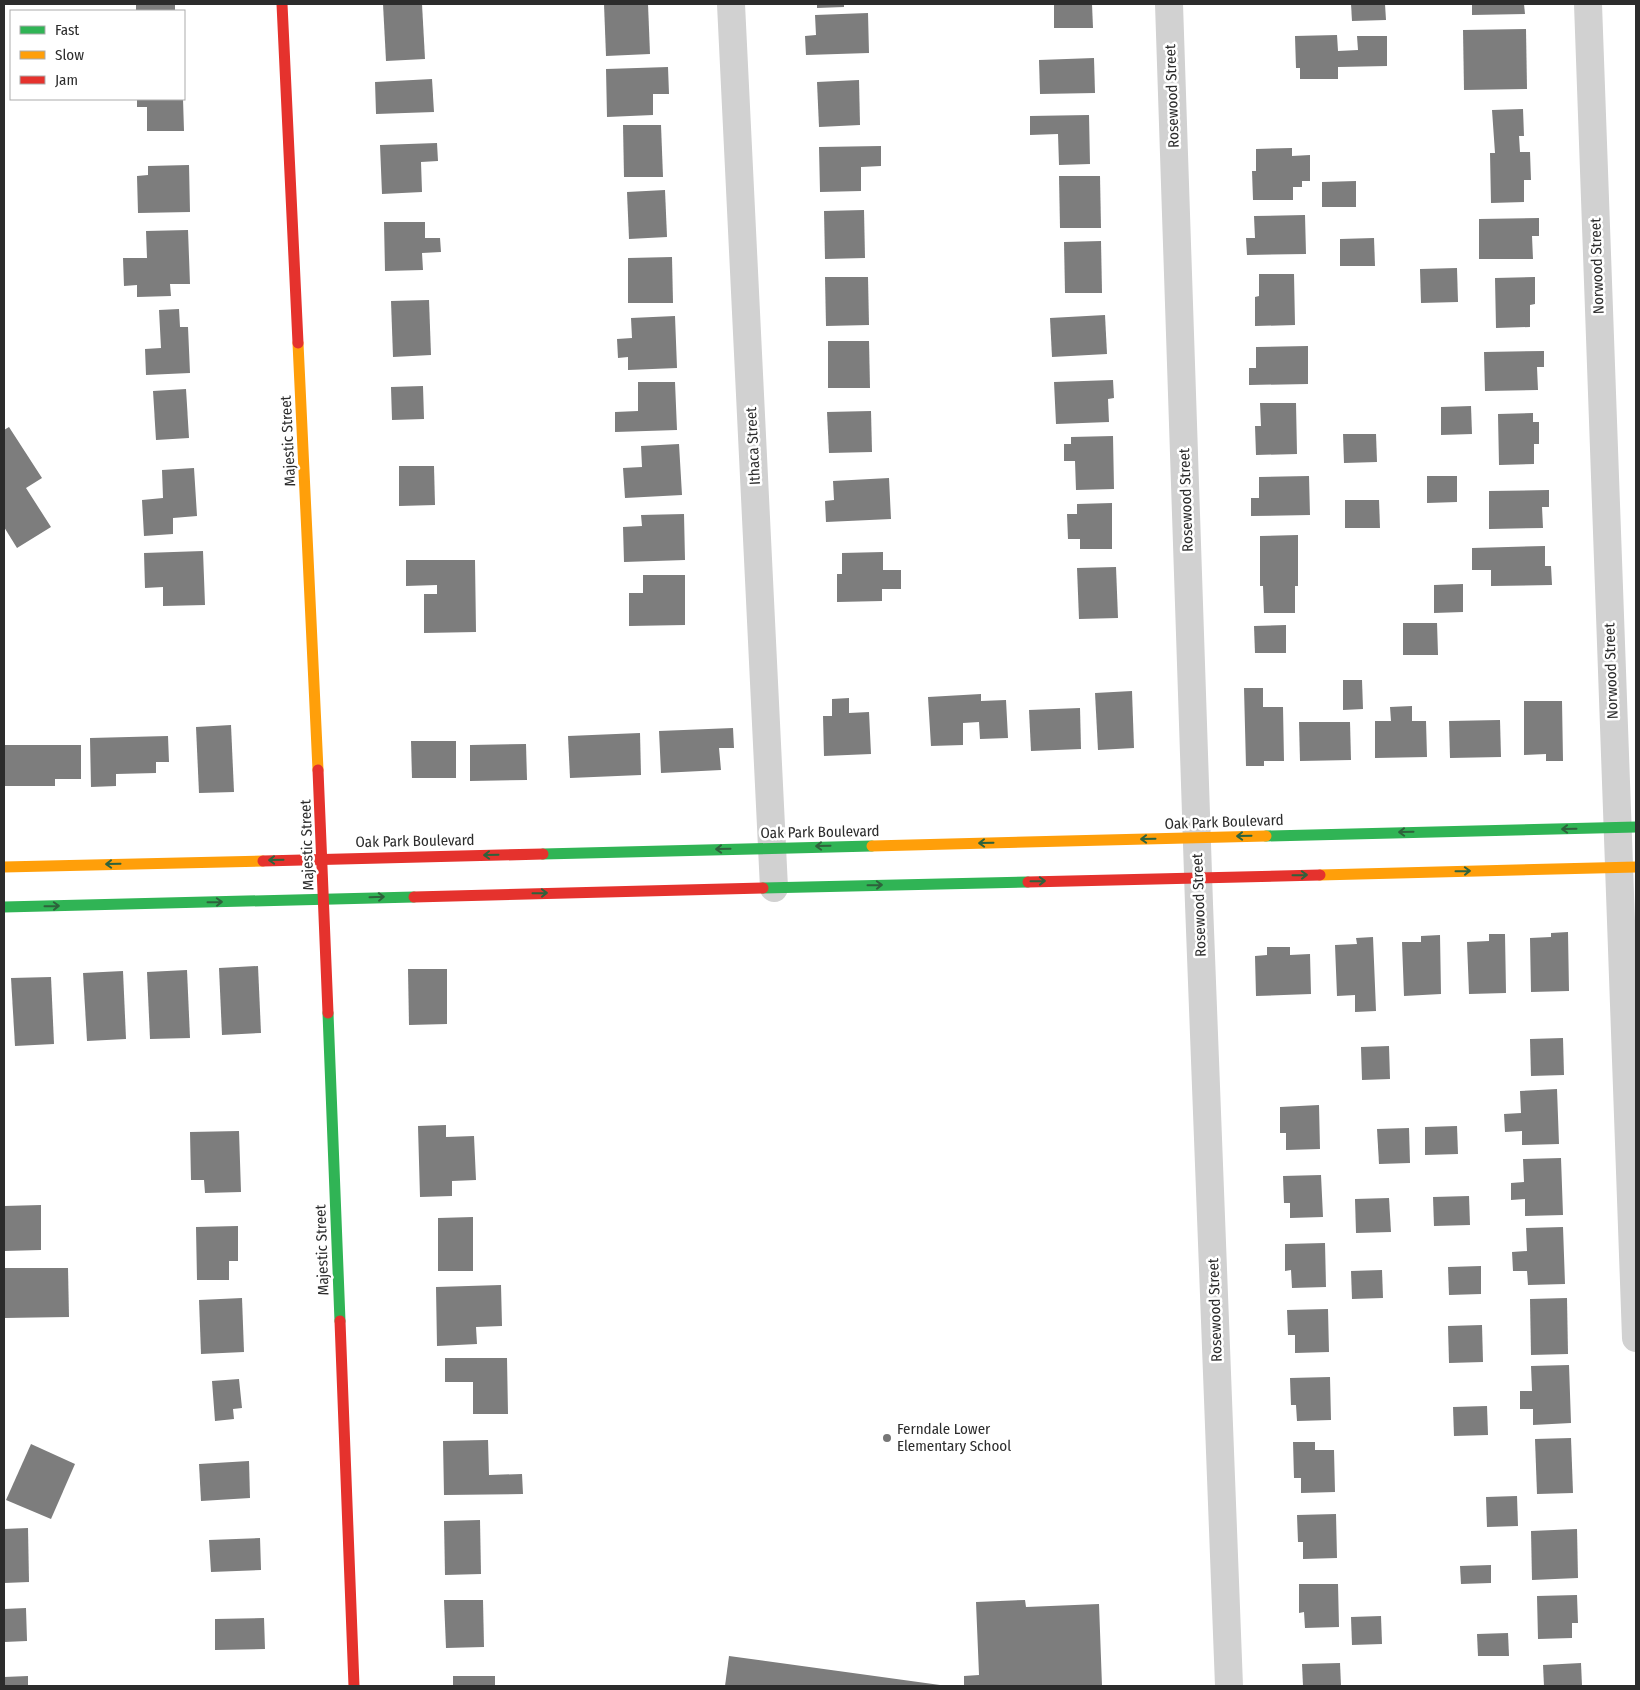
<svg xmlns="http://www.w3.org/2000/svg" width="1640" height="1690" viewBox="0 0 1640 1690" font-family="'Fira Sans Condensed',sans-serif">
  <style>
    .building { fill: #7d7d7d }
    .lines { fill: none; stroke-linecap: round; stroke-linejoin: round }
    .street { stroke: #d1d1d1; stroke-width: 28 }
    .fast { stroke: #30b455; stroke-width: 11 }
    .slow { stroke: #ff9f0a; stroke-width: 11 }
    .jam { stroke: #e5322d; stroke-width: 11 }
    .oneway { stroke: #2e623c }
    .poi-dot { fill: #767676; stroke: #fff; stroke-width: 2 }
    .labels { text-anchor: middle; stroke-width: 5; stroke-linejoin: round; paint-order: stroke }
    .street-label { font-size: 15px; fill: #2c2c2c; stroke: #fff }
    .poi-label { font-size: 15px; fill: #2c2c2c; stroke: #fff; text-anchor: start }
  </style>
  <rect width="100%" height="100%" fill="#fff"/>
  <g class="building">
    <rect x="136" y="4" width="39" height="7"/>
    <path d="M383,4h39l3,55 -39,2z"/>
    <path d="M604,4h44l2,50 -44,2z"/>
    <path d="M817,4h27v3l-27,1z"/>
    <path d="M1054,4h38l1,24h-39z"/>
    <path d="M1351,4h34l1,16 -34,1z"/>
    <path d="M1472,4h52l1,10 -53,1z"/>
    <path d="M868,13l1,40 -63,2 -1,-19 11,-1 -1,-20z"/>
    <path d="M1526,29l1,60 -63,1 -1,-60z"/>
    <path d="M1337,35l1,16 20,-1 -1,-14h30v30l-49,1v12h-38v-11h-4l-1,-32z"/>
    <path d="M1094,58l1,35 -55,1 -1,-34z"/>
    <path d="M668,67l1,27h-16v21l-46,2 -1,-48z"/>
    <path d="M432,79l2,33 -58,2 -1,-32z"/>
    <path d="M859,80l1,45 -41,2 -2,-45z"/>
    <path d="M137,99h46l1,32h-37v-24h-10z"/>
    <path d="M1523,109l1,27h-5l1,16h10l1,28h-7v22l-33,1 -1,-50h5l-3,-43z"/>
    <path d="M1089,115l1,49 -31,1 -1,-31 -28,1v-19z"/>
    <path d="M623,125h38l2,52h-39z"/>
    <path d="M437,143l1,18 -17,1 1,30 -40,2 -2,-49z"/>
    <path d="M881,146v20l-20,1v24l-41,1 -1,-45z"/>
    <path d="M1292,148v8l18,-1v26h-8v6h-9v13h-40l-1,-29h4v-22z"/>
    <path d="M189,165l1,47 -52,1 -1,-37 11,-1v-9z"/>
    <path d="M1059,176h41l1,52h-41z"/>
    <path d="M1356,181v26h-34v-25z"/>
    <path d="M665,190l2,47 -38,2 -2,-47z"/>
    <path d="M864,210l1,48 -40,1 -1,-48z"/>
    <path d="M1305,215l1,39 -59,1 -1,-17h9l-1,-22z"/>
    <path d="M1539,218v18h-7l1,23h-54v-40z"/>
    <path d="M384,222h41v16h15l1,14 -19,1 1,17 -38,1z"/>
    <path d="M188,230l2,54h-20l1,12 -34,1v-12l-13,1 -1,-28h24l-1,-27z"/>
    <path d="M1374,238l1,28h-35v-27z"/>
    <path d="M1101,241l1,52h-37l-1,-51z"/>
    <path d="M672,257l1,46h-45v-45z"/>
    <path d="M1457,268l1,34 -37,1 -1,-34z"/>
    <path d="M1259,274h35l1,51 -40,1v-29l4,-1z"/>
    <path d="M825,277h43l1,48 -43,1z"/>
    <path d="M1535,277v27l-5,1v22l-34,1 -1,-50z"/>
    <path d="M429,300l2,55 -38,2 -2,-56z"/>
    <path d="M179,309l1,18h8l2,46 -44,2 -1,-26 16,-1 -2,-38z"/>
    <path d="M1105,315l2,39 -55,3 -2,-39z"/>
    <path d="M675,316l2,52 -49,2v-13l-10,1 -1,-19 15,-1 -1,-20z"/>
    <path d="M828,341h41l1,47h-42z"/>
    <path d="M1308,346v38l-59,1v-17h7v-21z"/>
    <path d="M1544,351v16h-7l1,23 -53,1 -1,-39z"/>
    <path d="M1113,380l1,18 -6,1 1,23 -53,2 -2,-42z"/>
    <path d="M638,382h37l2,48 -62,2v-20l23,-1z"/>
    <path d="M423,386l1,33 -32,1 -1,-33z"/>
    <path d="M186,389l3,49 -33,2 -3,-49z"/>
    <path d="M1260,403h36l1,51 -41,1 -1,-29h6z"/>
    <path d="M1471,406l1,28 -31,1v-28z"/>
    <path d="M871,411l1,41 -43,1 -2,-41z"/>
    <path d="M1533,413v9h6v22h-5v20l-35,1 -1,-51z"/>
    <path d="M9,427l33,51 -16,10 25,39 -34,21 -13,-21v-97z"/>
    <path d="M1343,434h33l1,28 -33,1z"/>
    <path d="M1113,436l1,53 -38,1 -1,-29h-11v-17h7v-7z"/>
    <path d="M679,444l3,51 -57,3 -2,-30 19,-1 -1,-21z"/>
    <path d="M399,466h35l1,39 -36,1z"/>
    <path d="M194,468l3,48 -24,2v16l-29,2 -2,-36 21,-2 -1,-28z"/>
    <path d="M1309,476l1,39 -59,1v-18h8v-21z"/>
    <path d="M1427,476h30v26l-30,1z"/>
    <path d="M889,478l2,41 -65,3 -1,-21 9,-1 -1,-19z"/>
    <path d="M1549,490v17h-7l1,21 -54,1v-38z"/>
    <path d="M1345,500h34l1,28h-35z"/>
    <path d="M1112,503v46h-32v-10h-12l-1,-25h10v-10z"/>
    <path d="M684,514l1,46 -61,2 -1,-35 19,-1 -1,-11z"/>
    <path d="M1298,535v51h-3v27h-31l-1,-27h-3v-50z"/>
    <path d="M1545,546v20h6l1,19 -61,1v-16h-19v-22z"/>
    <path d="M203,551l2,54 -42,1v-19l-18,1 -1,-35z"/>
    <path d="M883,552v18h18v19h-19v12l-45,1v-28h5v-21z"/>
    <path d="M406,560h69l1,72 -52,1v-39h13v-9l-31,1z"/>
    <path d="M1116,567l2,51 -39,1 -2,-51z"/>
    <path d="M643,575h42v50l-56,1v-33h14z"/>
    <path d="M1463,584v28l-29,1v-28z"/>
    <path d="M1403,623h34l1,32h-35z"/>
    <path d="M1286,625v28h-31l-1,-27z"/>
    <path d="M1343,680h19l1,29 -20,1z"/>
    <path d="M1244,688h19v19h20l1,54h-20v5h-18z"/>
    <path d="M1132,691l2,57 -36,2 -3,-57z"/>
    <path d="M981,694v7l25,-1 2,38 -28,1 -1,-17 -16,1v22l-32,1 -3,-49z"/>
    <path d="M849,698v15l20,-1 2,42 -47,2 -1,-40h9v-17z"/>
    <path d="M1524,701h38l1,60h-17v-7l-22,1z"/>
    <path d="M1412,706v15h14l1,36 -52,1v-37h16l-1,-14z"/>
    <path d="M1080,708l1,41 -50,2 -2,-41z"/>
    <path d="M1500,720l1,37 -51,1 -1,-37z"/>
    <path d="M1299,722h51l1,38 -51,1z"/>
    <path d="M231,725l3,67 -35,1 -3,-66z"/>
    <path d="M733,728l1,20h-15l2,22 -60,3 -2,-42z"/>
    <path d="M640,733l1,42 -71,3 -2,-42z"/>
    <path d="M168,736l1,26h-13v11l-40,1v12l-25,1 -1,-49z"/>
    <path d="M411,741h45v37h-44z"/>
    <path d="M526,744l1,36 -57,1v-36z"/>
    <path d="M4,745h77v34h-26v7h-51z"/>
    <path d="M1568,932l1,59 -38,1 -1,-54 21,-1v-4z"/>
    <path d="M1489,934h16l1,59 -37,1 -2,-52 22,-1z"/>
    <path d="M1440,935l1,59 -37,2 -2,-54h19v-6z"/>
    <path d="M1373,937l3,74 -21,1v-17l-18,1 -2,-51 22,-1 -1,-6z"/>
    <path d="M1267,947h23v8l20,-1 1,40 -55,2 -1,-40 12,-1z"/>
    <path d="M258,966l3,67 -39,2 -3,-67z"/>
    <path d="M408,969h39v55l-38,1z"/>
    <path d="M187,970l3,68 -40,1 -3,-67z"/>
    <path d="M123,971l3,68 -39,2 -4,-68z"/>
    <path d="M51,977l3,67 -39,2 -4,-68z"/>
    <path d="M1563,1038l1,37 -33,1 -1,-37z"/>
    <path d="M1389,1046l1,33 -28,1 -1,-33z"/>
    <path d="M1557,1089l2,55 -37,1v-14l-17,1 -1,-18 17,-1 -1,-22z"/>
    <path d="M1319,1105l1,44 -34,1v-17h-6v-26z"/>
    <path d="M446,1125v12l28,-1 2,44 -24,1v15l-32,1 -2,-71z"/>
    <path d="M1457,1126l1,28 -33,1v-28z"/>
    <path d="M1409,1128l1,35 -31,1 -2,-35z"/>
    <path d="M239,1131l2,61 -36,1 -1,-13h-13l-1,-48z"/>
    <path d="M1561,1158l2,57 -38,1v-17l-14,1v-17l13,-1 -1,-23z"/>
    <path d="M1321,1175l2,42 -33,1v-15h-6l-1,-27z"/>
    <path d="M1469,1196l1,29 -36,1 -1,-29z"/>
    <path d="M1389,1198l2,34 -35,1 -1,-34z"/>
    <path d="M41,1205v45l-37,1v-45z"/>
    <path d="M473,1217v54h-35v-53z"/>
    <path d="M238,1226v35h-9v19h-32l-1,-53z"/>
    <path d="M1563,1227l2,57 -37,1 -1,-14h-14l-1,-19 15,-1 -1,-23z"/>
    <path d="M1325,1243l1,44 -34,1 -1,-18 -6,1v-27z"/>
    <path d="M1481,1266v28l-32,1 -1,-28z"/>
    <path d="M4,1268h64l1,49 -65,1z"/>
    <path d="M1382,1270l1,28 -31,1 -1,-28z"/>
    <path d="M501,1285l1,41 -26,1 1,17 -40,2 -1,-59z"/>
    <path d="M242,1298l2,54 -43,2 -2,-54z"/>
    <path d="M1567,1298l1,56 -37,1 -1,-56z"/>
    <path d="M1328,1309l1,43 -34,1v-18h-7l-1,-25z"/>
    <path d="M1482,1325l1,37 -34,1 -1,-37z"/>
    <path d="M445,1358h62l1,56h-35v-32h-28z"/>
    <path d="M1569,1365l2,58 -38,2v-16h-13v-18h12l-1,-25z"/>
    <path d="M1330,1377l1,43 -34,1 -1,-16h-5l-1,-27z"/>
    <path d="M239,1379l3,29 -9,1 1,10 -19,2 -3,-40z"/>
    <path d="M1487,1406l1,29 -34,1 -1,-29z"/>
    <path d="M1571,1438l2,55 -36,1 -2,-55z"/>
    <path d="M488,1440l1,35 33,-1 1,20 -79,1 -1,-54z"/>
    <path d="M1293,1442h22v8h19l1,42 -34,1v-15h-7z"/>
    <path d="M31,1444l44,20 -24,55 -45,-19z"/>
    <path d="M249,1461l1,37 -49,3 -2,-37z"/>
    <path d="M1517,1496l1,30 -31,1 -1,-30z"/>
    <path d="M1336,1514l1,44 -34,1v-17h-5l-1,-27z"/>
    <path d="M480,1520l1,54 -36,1 -1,-54z"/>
    <path d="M28,1528l1,54 -25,1v-54z"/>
    <path d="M1577,1529l1,49 -46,2 -1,-49z"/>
    <path d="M260,1538l1,32 -50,2 -2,-32z"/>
    <path d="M1491,1565v18l-30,1 -1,-18z"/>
    <path d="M1299,1584h39l1,43 -34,1 -1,-16 -5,1z"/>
    <path d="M1577,1595l1,28h-6v15l-34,1 -1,-43z"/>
    <path d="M444,1600h39l1,47 -38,1z"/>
    <path d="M1025,1600l1,7 73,-3 3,82h-138v-10l15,-1 -3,-73z"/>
    <path d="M26,1608l1,33 -23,1v-33z"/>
    <path d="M1381,1616l1,28 -30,1 -1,-28z"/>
    <path d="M264,1618l1,31 -50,1v-31z"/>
    <path d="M1508,1633l1,23h-31l-1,-22z"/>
    <path d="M729,1656l211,29v1h-215z"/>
    <path d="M1340,1663l1,23h-38l-1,-22z"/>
    <path d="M1581,1663l1,23h-38l-1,-21z"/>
    <path d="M28,1676v10h-24v-9z"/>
    <rect x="453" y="1676" width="42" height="10"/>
  </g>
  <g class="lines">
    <g class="street">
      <path d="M731,4l43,884"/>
      <path d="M1169,4l30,900 30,782"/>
      <path d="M1588,4l48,1334"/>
    </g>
    <g class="fast">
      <path d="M1266,836l370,-9"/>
      <path d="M543,854l329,-8"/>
      <path d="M763,888l265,-6"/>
      <path d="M4,907l410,-10"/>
      <path d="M328,1013l12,308"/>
    </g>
    <g class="slow">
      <path d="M298,343l20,427"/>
      <path d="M872,846l394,-10"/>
      <path d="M4,867l259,-6"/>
      <path d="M1320,875l316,-8"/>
    </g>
    <g class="jam">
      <path d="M282,4l16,339"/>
      <path d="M318,770l10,243"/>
      <path d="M263,861l280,-7"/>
      <path d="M1028,882l292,-7"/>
      <path d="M414,897l349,-9"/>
      <path d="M340,1321l14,365"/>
    </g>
  </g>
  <defs><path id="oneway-shaft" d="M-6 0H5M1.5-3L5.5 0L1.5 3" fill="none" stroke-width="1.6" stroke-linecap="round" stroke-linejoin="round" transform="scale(1.25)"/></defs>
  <g class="oneway">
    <use href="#oneway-shaft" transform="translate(1569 829) rotate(179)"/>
    <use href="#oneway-shaft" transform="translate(1406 832) rotate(179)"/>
    <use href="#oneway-shaft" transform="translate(1244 836) rotate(179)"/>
    <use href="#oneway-shaft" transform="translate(1148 839) rotate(179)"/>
    <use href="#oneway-shaft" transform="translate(986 843) rotate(179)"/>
    <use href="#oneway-shaft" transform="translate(823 846) rotate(179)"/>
    <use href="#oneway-shaft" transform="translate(723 849) rotate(179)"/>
    <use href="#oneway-shaft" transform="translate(491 855) rotate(179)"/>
    <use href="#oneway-shaft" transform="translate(276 860) rotate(179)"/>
    <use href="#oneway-shaft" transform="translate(113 864) rotate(179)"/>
    <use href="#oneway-shaft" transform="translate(1463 871) rotate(-1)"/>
    <use href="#oneway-shaft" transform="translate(1300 875) rotate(-1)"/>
    <use href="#oneway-shaft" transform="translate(1038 881) rotate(-1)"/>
    <use href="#oneway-shaft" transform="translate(875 885) rotate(-1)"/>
    <use href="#oneway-shaft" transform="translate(540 893) rotate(-1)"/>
    <use href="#oneway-shaft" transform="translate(377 897) rotate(-2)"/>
    <use href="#oneway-shaft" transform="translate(215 902) rotate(-1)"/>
    <use href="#oneway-shaft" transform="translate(52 906) rotate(-1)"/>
  </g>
  <circle class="poi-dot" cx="887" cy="1438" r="5"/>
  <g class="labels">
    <g class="street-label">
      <text transform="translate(1172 96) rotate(-92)" y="5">Rosewood Street</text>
      <text transform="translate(1597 266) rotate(-92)" y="5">Norwood Street</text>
      <text transform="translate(288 441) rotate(-93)" y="5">Majestic Street</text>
      <text transform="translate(753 446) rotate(-93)" y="5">Ithaca Street</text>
      <text transform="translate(1186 500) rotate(-92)" y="5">Rosewood Street</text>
      <text transform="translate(1611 671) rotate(-92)" y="5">Norwood Street</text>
      <text transform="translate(1224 822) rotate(-2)" y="5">Oak Park Boulevard</text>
      <text transform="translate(820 832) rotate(-1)" y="5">Oak Park Boulevard</text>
      <text transform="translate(415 841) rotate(-1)" y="5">Oak Park Boulevard</text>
      <text transform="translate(307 845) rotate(-92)" y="5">Majestic Street</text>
      <text transform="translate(1199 905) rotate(-92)" y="5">Rosewood Street</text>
      <text transform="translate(322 1250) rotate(-92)" y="5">Majestic Street</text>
      <text transform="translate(1215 1310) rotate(-92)" y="5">Rosewood Street</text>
    </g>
    <g class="poi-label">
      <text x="897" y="1434">Ferndale Lower<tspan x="897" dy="17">Elementary School</tspan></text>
    </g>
  </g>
  <rect width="1640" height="1690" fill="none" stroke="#2c2c2c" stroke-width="10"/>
  <rect x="10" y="10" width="175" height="90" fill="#ffffff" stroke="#ababab"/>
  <rect x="20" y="26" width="25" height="8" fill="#30b455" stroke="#ababab"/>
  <text x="55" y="35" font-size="15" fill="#2c2c2c">Fast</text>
  <rect x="20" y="51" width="25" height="8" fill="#ff9f0a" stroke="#ababab"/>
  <text x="55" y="60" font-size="15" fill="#2c2c2c">Slow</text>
  <rect x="20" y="76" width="25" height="8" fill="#e5322d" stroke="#ababab"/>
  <text x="55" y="85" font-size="15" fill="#2c2c2c">Jam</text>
</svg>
